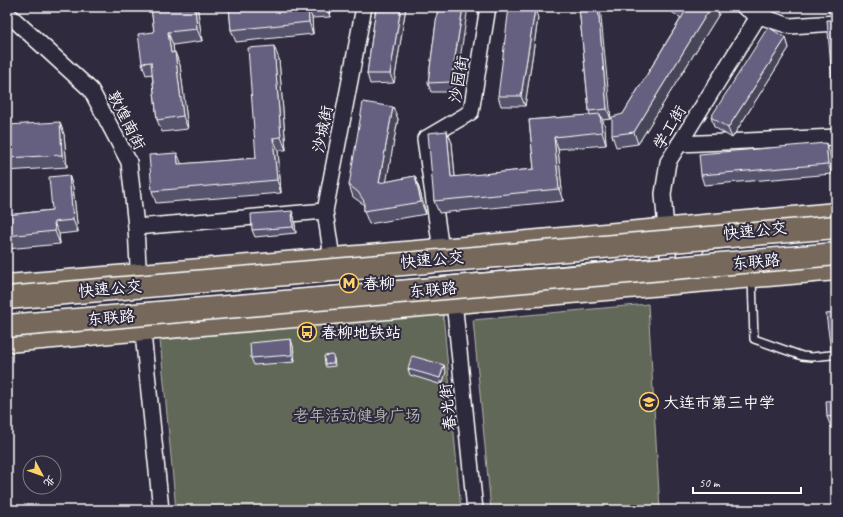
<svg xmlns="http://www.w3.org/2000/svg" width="843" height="517" viewBox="0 0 843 517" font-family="Caveat,'LXGW WenKai TC',sans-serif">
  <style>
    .green { fill: #626759; stroke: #b0b3ac }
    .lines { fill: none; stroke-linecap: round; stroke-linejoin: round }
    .lane-casing { stroke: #fff; stroke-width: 10 }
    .street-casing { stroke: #fff; stroke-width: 18 }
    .primary-casing { stroke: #fff; stroke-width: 25 }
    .lane { stroke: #2f2a3d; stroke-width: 7 }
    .street { stroke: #2f2a3d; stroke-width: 15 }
    .primary { stroke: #76695c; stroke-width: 22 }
    .highway-bridge-casing { stroke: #fff; stroke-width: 25; stroke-linecap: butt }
    .highway-bridge { stroke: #76695c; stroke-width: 22 }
    .wall { fill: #57536d; stroke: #fff }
    .shaded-wall { fill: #474459; stroke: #fff }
    .building { fill: #65617f; stroke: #fff }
    .labels { text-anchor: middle; stroke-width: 4; stroke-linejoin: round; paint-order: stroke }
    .street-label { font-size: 16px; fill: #fff; stroke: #2f2a3d }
    .poi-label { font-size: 16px; fill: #fff; stroke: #2f2a3d; text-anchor: start }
    .park-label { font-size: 16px; fill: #b0b3ac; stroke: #2f2a3d }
  </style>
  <rect width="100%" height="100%" fill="#2f2a3d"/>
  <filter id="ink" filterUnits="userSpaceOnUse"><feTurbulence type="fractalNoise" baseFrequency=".025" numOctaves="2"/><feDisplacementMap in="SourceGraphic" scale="8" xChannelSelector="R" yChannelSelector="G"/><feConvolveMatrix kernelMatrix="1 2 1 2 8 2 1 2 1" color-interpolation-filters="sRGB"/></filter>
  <g filter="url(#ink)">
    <g class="green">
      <path d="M648,304l12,206h-169l-18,-190z"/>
      <path d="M443,313l18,197h-285l-16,-170z"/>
    </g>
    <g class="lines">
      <defs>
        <g id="lane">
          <path d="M707,254l129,-12"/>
          <path d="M752,279l2,60 48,17 9,1 20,-2"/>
          <path d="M7,311l640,-57"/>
        </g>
        <g id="street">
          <path d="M744,7l15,9 31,10 46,-3"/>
          <path d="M7,12l2,3 82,75 38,72 7,65 4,77 21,206"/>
          <path d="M679,144l157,-7"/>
          <path d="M136,227l189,-16"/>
          <path d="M441,250l-16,-111 46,-27 17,-105"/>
          <path d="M332,258l-7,-47 39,-204"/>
          <path d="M668,278v-26l-5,-58 5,-32 96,-155"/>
          <path d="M454,301l21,209"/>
        </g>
        <g id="primary">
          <path d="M7,286l434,-36 395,-36"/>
          <path d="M7,341l829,-72"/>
        </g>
      </defs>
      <use href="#lane" class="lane-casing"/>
      <use href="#street" class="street-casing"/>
      <use href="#primary" class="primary-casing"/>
      <use href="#lane" class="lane"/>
      <use href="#street" class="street"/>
      <use href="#primary" class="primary"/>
      <defs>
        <g id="highway-bridge">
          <path d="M7,298l829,-71"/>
          <path d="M7,326l829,-72"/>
        </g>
      </defs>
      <use href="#highway-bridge" class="highway-bridge-casing"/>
      <use href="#highway-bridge" class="highway-bridge"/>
    </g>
    <g class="wall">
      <path d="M151,7h46l1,5 4,29 -29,4 1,8 6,12 8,64 -26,3 -5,-12 -5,-46 -6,1 -4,-12 12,-31z"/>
      <path d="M229,7h100l1,10 -18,1 1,16 -77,8 -5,-12z"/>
      <path d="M376,7h30l-12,76 -24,1 -3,-10z"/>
      <path d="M438,7l17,85h-24l-3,-9z"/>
      <path d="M579,7l32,112 -9,1 3,6 1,19 -48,4 5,52 -124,12 -5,-12 13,-70 5,12 3,34 79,-8 -5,-49 61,-5 -1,-4z"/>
      <path d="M666,7h50l3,7 -81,130 -22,3 -4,-12 11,-21 58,-96 -14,-9z"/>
      <path d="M827,7h9v5l-7,1z"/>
      <path d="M538,18l-13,88h-24l-3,-10z"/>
      <path d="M836,20v89l-2,-6z"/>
      <path d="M786,38l3,10 -57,90 -18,-11 -3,-10z"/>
      <path d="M279,59l7,91h-8l3,43 -125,10 -4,-12 29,-27 75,-6z"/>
      <path d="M393,107l5,12 -12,63 29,-6 4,12 7,26 -57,10 -5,-13v-4l-1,-3 -10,-7 -4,-12z"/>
      <path d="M7,125l57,9 3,33 -60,4z"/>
      <path d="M830,153l2,21 -128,11 -3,-10z"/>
      <path d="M69,175l4,12 5,45 -19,2 1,10 -53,5v-34l45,-5z"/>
      <path d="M292,211l2,6 2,16 -41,4 -3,-7z"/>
      <path d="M836,313v50h-1l-4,-12z"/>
      <path d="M293,346l2,16 -41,3 -3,-7z"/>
      <path d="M334,358l1,8 -9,1 -1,-3z"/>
      <path d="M408,369l38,3 -4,13 -32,-10z"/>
      <path d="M836,400v26l-5,1 -4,-10z"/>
    </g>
    <g class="shaded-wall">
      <path d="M195,7h2l1,5 4,29 -5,-12z"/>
      <path d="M308,7l4,11 1,16 -4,-12z"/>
      <path d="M327,7h2l1,10z"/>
      <path d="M401,7h5l-12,76 -4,-9z"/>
      <path d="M463,7h5l-13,85 -4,-10z"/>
      <path d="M598,7h2l11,112 -4,-10z"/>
      <path d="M711,7h5l3,7 -81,130 -4,-12z"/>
      <path d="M535,9l3,9 -13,88 -4,-10z"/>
      <path d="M168,32l5,13 2,20 -4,-12z"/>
      <path d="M786,38l3,10 -57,90 -4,-10z"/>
      <path d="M274,46l5,13 7,91 -5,-13z"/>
      <path d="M175,52l5,13 8,64 -5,-13z"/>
      <path d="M393,107l5,12 -14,76 -5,-12z"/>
      <path d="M600,114l5,12 1,19 -4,-13z"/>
      <path d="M60,122l4,12 3,33 -5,-12z"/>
      <path d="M447,131l5,12 4,46 -5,-12z"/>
      <path d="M554,137l4,12 5,52 -4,-12z"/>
      <path d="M273,138l5,12 3,43 -4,-13z"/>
      <path d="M826,143l4,10 2,21 -4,-10z"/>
      <path d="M177,153l5,12 -4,-1z"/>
      <path d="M69,175l4,12 5,45 -5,-12z"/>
      <path d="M415,176l4,12 7,26 -5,-12z"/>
      <path d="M292,211l2,6 2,16 -3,-6z"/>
      <path d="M54,222l5,12 1,10 -5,-13z"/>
      <path d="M291,339l2,7 2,16 -3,-7z"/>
      <path d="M444,365l2,7 -4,13 -2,-7z"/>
    </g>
    <g class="building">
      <path d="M151,7h44l2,22 -29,3 3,21 4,-1 8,64 -26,4 -6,-58 -9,1 -4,-29 16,-2z"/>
      <path d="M229,7h79l1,15 -78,8z"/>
      <path d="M376,7h25l-11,67h-23z"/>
      <path d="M438,7h25l-12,75 -23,1z"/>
      <path d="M509,7l26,2 -14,87h-23z"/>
      <path d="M579,7h19l9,102 -18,2z"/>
      <path d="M678,7h33l-77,125 -22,3v-18l11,-3 62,-102z"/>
      <path d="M827,20h9v83h-2z"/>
      <path d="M768,27l18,11 -58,90 -17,-11z"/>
      <path d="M274,46l7,91 -8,1 4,42 -125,11 -3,-36 28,-2 1,11 78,-6 -8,-110z"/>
      <path d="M363,102l30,5 -14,76 36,-7 6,26 -57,9v-10l-6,-9 -9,-7z"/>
      <path d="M600,114l2,18 -48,5 5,52 -125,12 -6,-68 19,-2 4,46 83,-8 -5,-49z"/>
      <path d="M60,122l2,33 -55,3v-33z"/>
      <path d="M826,143l2,21 -127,11 -2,-21z"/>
      <path d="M69,175l4,45 -19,2 1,9 -48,5v-21l45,-5 -3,-33z"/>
      <path d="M292,211l1,16 -41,3 -1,-16z"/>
      <path d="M836,313v37l-5,1 -5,-37z"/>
      <path d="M291,339l1,16 -41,3 -1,-15z"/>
      <path d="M333,355l1,8 -9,1 -1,-8z"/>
      <path d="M412,356l32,9 -4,13 -32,-9z"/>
      <path d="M836,400v16l-9,1 -1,-16z"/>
    </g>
  </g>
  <defs>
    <symbol id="metro-ring" viewBox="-11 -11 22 22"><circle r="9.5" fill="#2f2a3d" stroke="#ffd166" stroke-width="1.5"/><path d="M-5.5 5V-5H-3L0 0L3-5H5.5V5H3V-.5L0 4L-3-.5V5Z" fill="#ffd166"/></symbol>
    <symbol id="bus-ring" viewBox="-11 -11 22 22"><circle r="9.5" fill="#2f2a3d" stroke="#ffd166" stroke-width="1.5"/><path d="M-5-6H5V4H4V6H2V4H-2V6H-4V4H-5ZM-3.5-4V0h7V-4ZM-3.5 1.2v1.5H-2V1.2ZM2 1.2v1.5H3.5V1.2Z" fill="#ffd166"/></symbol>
    <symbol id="school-ring" viewBox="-11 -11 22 22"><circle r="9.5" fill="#2f2a3d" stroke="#ffd166" stroke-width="1.5"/><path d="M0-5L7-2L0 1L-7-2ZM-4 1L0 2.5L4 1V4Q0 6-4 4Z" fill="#ffd166"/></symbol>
  </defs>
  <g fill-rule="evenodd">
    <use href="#metro-ring" x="338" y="272" width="22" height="22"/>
    <use href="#bus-ring" x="296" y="321" width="22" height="22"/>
    <use href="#school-ring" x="638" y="391" width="22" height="22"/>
  </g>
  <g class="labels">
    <g class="street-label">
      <text transform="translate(458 79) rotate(-80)" y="6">沙园街</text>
      <text transform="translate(127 120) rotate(63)" y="6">敦煌南街</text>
      <text transform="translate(669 127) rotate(-59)" y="6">学工街</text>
      <text transform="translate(322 129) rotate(-79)" y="6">沙城街</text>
      <text transform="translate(755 230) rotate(-6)" y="6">快速公交</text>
      <text transform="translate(432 259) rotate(-5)" y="6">快速公交</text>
      <text transform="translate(756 261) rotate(-5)" y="6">东联路</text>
      <text transform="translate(110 288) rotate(-5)" y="6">快速公交</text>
      <text transform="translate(433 289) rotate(-5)" y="6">东联路</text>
      <text transform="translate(111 317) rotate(-5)" y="6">东联路</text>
      <text transform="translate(447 407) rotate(-96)" y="6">春光街</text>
    </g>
    <g class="poi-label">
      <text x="363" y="289">春柳</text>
      <text x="321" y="338">春柳地铁站</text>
      <text x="663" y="408">大连市第三中学</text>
    </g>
    <g class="park-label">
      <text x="357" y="421">老年活动健身广场</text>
    </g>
  </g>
  <rect width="843" height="517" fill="none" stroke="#2f2a3d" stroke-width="24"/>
  <rect x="12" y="12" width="819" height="493" fill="none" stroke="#fff" stroke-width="1.5" filter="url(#ink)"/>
  <g transform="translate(42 475) rotate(131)"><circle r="19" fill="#2f2a3d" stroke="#827f8b"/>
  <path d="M0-3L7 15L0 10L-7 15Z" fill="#ffd166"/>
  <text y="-6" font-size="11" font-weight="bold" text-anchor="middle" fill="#ffffff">北</text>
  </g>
  <path d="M693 487v6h108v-6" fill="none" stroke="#ffffff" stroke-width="2"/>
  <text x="699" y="487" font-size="12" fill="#ffffff" stroke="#2f2a3d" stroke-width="3" paint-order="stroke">50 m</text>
</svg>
